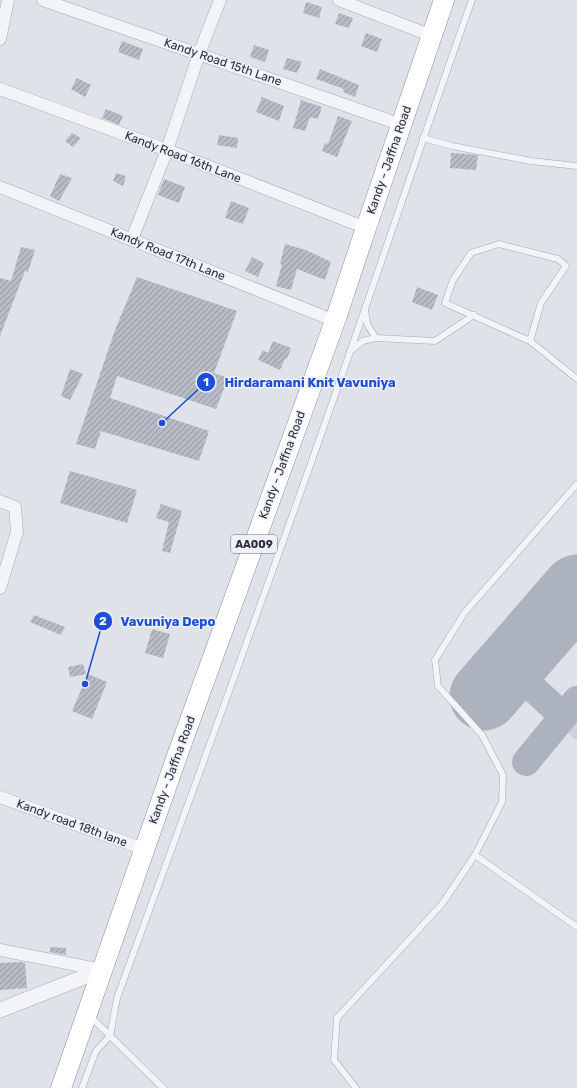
<svg xmlns="http://www.w3.org/2000/svg" width="577" height="1088" viewBox="0 0 577 1088" font-family="Rubik,sans-serif">
  <style>
    .built { fill: #ced1da }
    .lines { fill: none; stroke-linecap: round; stroke-linejoin: round }
    .taxiway { stroke: #acb2be; stroke-width: 28 }
    .runway { stroke: #acb2be; stroke-width: 69 }
    .building { fill: url(#building-hatch) }
    .service-casing { stroke: #a5a9b3; stroke-width: 7 }
    .minor-casing { stroke: #a5a9b3; stroke-width: 13 }
    .tertiary-casing { stroke: #a5a9b3; stroke-width: 16 }
    .trunk-casing { stroke: #878f9f; stroke-width: 21 }
    .service { stroke: #f2f4f7; stroke-width: 6 }
    .minor { stroke: #f2f4f7; stroke-width: 12 }
    .tertiary { stroke: #f2f4f7; stroke-width: 15 }
    .trunk { stroke: #fff; stroke-width: 20 }
    .labels { text-anchor: middle; stroke-width: 3; stroke-linejoin: round; paint-order: stroke }
    .shield { fill: #eff1f6; stroke: #646977; stroke-width: 1 }
    .shield-label { font-size: 11px; font-weight: bold; fill: #292f40 }
    .street-label { font-size: 12px; fill: #292f40; stroke: #eff1f6 }
    .leader { fill: none; stroke: #1d4ed8; stroke-width: 1.5 }
    .callout-dot { fill: #1d4ed8; stroke: #eff1f6; stroke-width: 1.5 }
    .mark-label { font-size: 12px; text-anchor: middle; font-weight: bold; fill: #fff }
    .callout-label { font-size: 13px; text-anchor: middle; font-weight: bold; fill: #1d4ed8; stroke: #eff1f6; stroke-width: 3; stroke-linejoin: round; paint-order: stroke }
  </style>
  <defs>
    <pattern id="building-hatch" width="6" height="6" patternUnits="userSpaceOnUse"><rect width="6" height="6" fill="#b7bbc5"/><path d="M-1 1l2-2M0 6l6-6M5 7l2-2" fill="none" stroke="#9598a1"/></pattern>
  </defs>
  <rect width="100%" height="100%" fill="#e0e2e9"/>
  <path class="built" d="M577,700v41l-20,-18z"/>
  <g class="lines">
    <g class="taxiway">
      <path d="M510,667l53,49"/>
      <path d="M526,762l51,-62"/>
    </g>
    <path class="runway" d="M484,696l93,-107"/>
  </g>
  <g class="building">
    <path d="M306,2l16,5 -3,11 -16,-5z"/>
    <path d="M339,13l14,5 -4,10 -14,-4z"/>
    <path d="M366,33l16,6 -5,13 -16,-6z"/>
    <path d="M122,41l21,8 -4,11 -21,-8z"/>
    <path d="M254,45l15,5 -4,12 -15,-5z"/>
    <path d="M287,58l15,4 -5,11 -14,-4z"/>
    <path d="M320,69l39,16 -4,12 -12,-5 1,-3 -28,-10z"/>
    <path d="M77,78l14,7 -6,12 -14,-8z"/>
    <path d="M262,97l22,9 -5,15 -23,-9z"/>
    <path d="M301,100l21,7 -4,12 -8,-2 -5,14 -12,-3z"/>
    <path d="M106,109l17,7 -4,9 -17,-7z"/>
    <path d="M338,116l14,5 -15,36 -15,-6 3,-8 3,1z"/>
    <path d="M72,133l9,5 -8,9 -8,-6z"/>
    <path d="M219,135l19,3 -1,10 -20,-3z"/>
    <path d="M451,153l27,2 -2,15 -26,-2z"/>
    <path d="M116,173l10,3 -3,10 -10,-5z"/>
    <path d="M60,174l12,4 -13,23 -9,-5z"/>
    <path d="M164,179l21,8 -6,16 -21,-8z"/>
    <path d="M231,201l18,7 -6,16 -18,-6z"/>
    <path d="M285,244l21,6 25,12 -6,18 -28,-11 -6,21 -15,-4 6,-21 -2,-1z"/>
    <path d="M21,247l14,3 -7,22 -3,-1 -25,65v-58l11,3z"/>
    <path d="M252,257l12,6 -6,14 -13,-6z"/>
    <path d="M137,277l100,34 -23,62 14,5 -12,31 -99,-33 -7,22 99,33 -10,30 -98,-30 -6,18 -19,-5 39,-114z"/>
    <path d="M417,287l21,8 -6,15 -20,-8z"/>
    <path d="M273,341l18,7 -4,11h-2l-5,11 -22,-10 5,-10 5,3z"/>
    <path d="M70,369l13,5 -13,26 -9,-4z"/>
    <path d="M70,471l67,19 -10,33 -67,-20z"/>
    <path d="M161,504l21,7 -12,42 -8,-2 7,-29 -13,-4z"/>
    <path d="M34,615l31,12 -4,8 -31,-13z"/>
    <path d="M152,629l18,5 -7,24 -18,-5z"/>
    <path d="M83,664l3,10 -16,3 -2,-10z"/>
    <path d="M88,674l19,8 -15,37 -20,-8z"/>
    <path d="M50,947l16,1v7l-16,-3z"/>
    <path d="M21,962l4,1 2,25 -27,2v-27z"/>
  </g>
  <g class="lines">
    <defs>
      <g id="service">
        <path d="M423,138l29,8 79,15 46,5"/>
        <path d="M365,310l2,14 9,14"/>
        <path d="M530,341l11,-38 25,-37 -8,-7 -59,-15 -28,9 -18,27 -8,23 85,38 47,38"/>
        <path d="M350,351l13,-10 13,-3 59,3 39,-26"/>
        <path d="M475,855l102,72"/>
        <path d="M89,1015l74,73"/>
        <path d="M82,1088l14,-37 14,-15 7,-38c79,-215 158,-430 233,-646 41,-117 80,-235 122,-352"/>
        <path d="M356,1088l-22,-28 3,-42 105,-114 33,-49 27,-53 1,-27 -21,-40 -44,-49 -3,-26 30,-48 112,-128"/>
      </g>
      <g id="minor">
        <path d="M43,0l359,125"/>
        <path d="M339,0l93,36"/>
        <path d="M0,39l8,-39"/>
        <path d="M0,89l167,61 199,78"/>
        <path d="M0,187l335,134"/>
        <path d="M132,239l35,-89 32,-96 21,-54"/>
        <path d="M0,501l15,6 2,25 -17,56"/>
        <path d="M0,797l144,52"/>
        <path d="M0,950l102,20"/>
      </g>
      <path id="tertiary" d="M0,1010l102,-40"/>
      <path id="trunk" d="M61,1088l116,-332 158,-435 31,-93 78,-228"/>
    </defs>
    <use href="#service" class="service-casing"/>
    <use href="#minor" class="minor-casing"/>
    <use href="#tertiary" class="tertiary-casing"/>
    <use href="#trunk" class="trunk-casing"/>
    <use href="#service" class="service"/>
    <use href="#minor" class="minor"/>
    <use href="#tertiary" class="tertiary"/>
    <use href="#trunk" class="trunk"/>
  </g>
  <g class="labels">
    <rect class="shield" x="231" y="535" width="46" height="18" rx="3"/>
    <g class="shield-label">
      <text x="254" y="548">AA009</text>
    </g>
    <g class="street-label">
      <text transform="translate(223 62) rotate(19)" y="4">Kandy Road 15th Lane</text>
      <text transform="translate(183 157) rotate(21)" y="4">Kandy Road 16th Lane</text>
      <text transform="translate(389 160) rotate(-71)" y="4">Kandy - Jaffna Road</text>
      <text transform="translate(168 254) rotate(22)" y="4">Kandy Road 17th Lane</text>
      <text transform="translate(282 465) rotate(-70)" y="4">Kandy - Jaffna Road</text>
      <text transform="translate(172 770) rotate(-70)" y="4">Kandy - Jaffna Road</text>
      <text transform="translate(72 823) rotate(20)" y="4">Kandy road 18th lane</text>
    </g>
  </g>
  <path class="leader" d="M162 423L206 382M85 684L103 621"/>
  <g class="callout-dot">
    <circle cx="162" cy="423" r="4"/>
    <circle cx="85" cy="684" r="4"/>
    <circle cx="206" cy="382" r="10"/>
    <circle cx="103" cy="621" r="10"/>
  </g>
  <g class="mark-label">
    <text x="206" y="386">1</text>
    <text x="103" y="625">2</text>
  </g>
  <g class="callout-label">
    <text x="310" y="387">Hirdaramani Knit Vavuniya</text>
    <text x="168" y="626">Vavuniya Depo</text>
  </g>
</svg>
